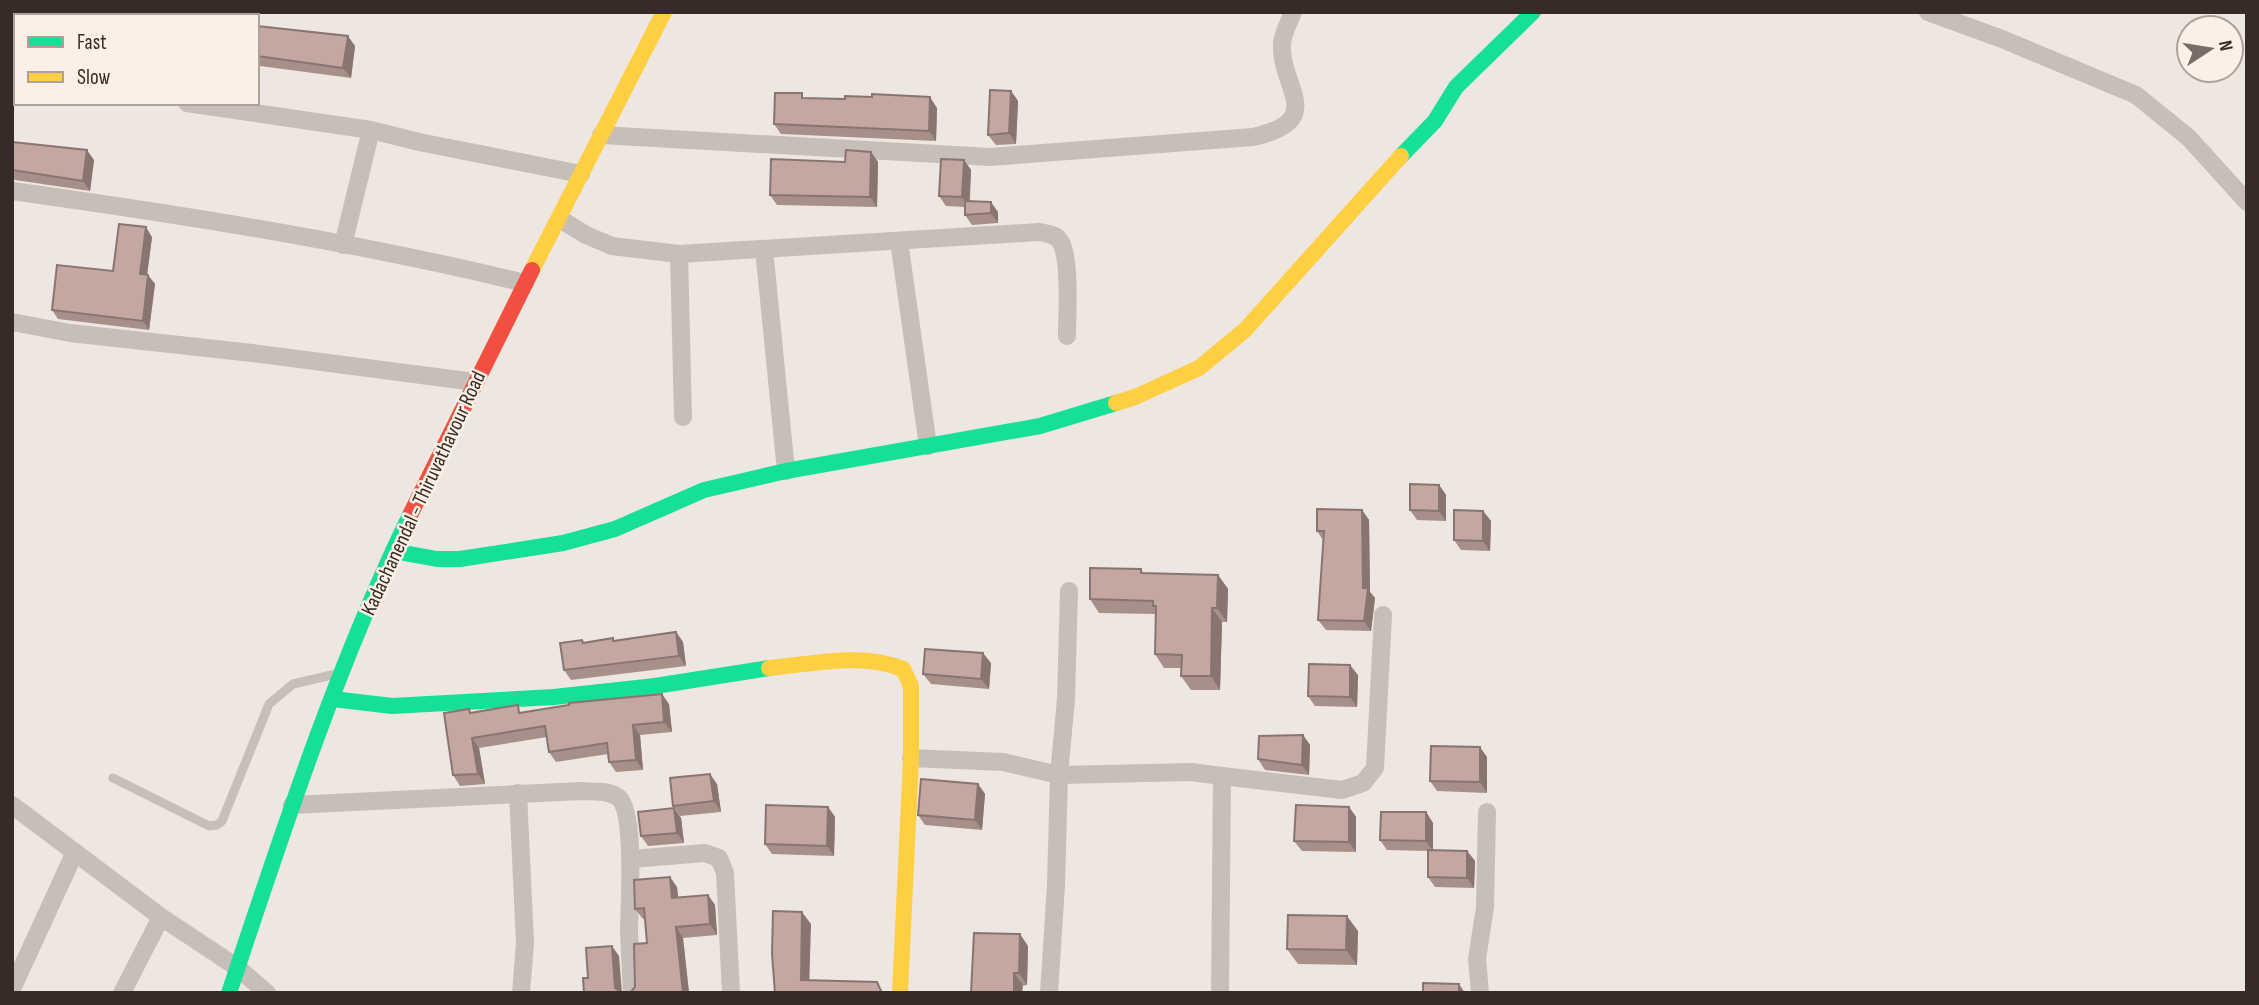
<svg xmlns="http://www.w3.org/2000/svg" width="2259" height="1005" viewBox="0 0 2259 1005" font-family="'Sofia Sans Condensed',sans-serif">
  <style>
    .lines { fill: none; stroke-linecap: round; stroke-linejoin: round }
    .lane { stroke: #c7beb8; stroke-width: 9 }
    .street { stroke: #c7beb8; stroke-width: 18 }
    .fast { stroke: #16e098; stroke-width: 16 }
    .slow { stroke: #ffcf43; stroke-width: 16 }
    .jam { stroke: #f24e42; stroke-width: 16 }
    .wall { fill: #a8908a }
    .shaded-wall { fill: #887570 }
    .building { fill: #c3a7a0; stroke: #887570; stroke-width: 2 }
    .labels { text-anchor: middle; stroke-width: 5; stroke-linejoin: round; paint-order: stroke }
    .street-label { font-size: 21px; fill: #382b27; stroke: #fbf0e6 }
  </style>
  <rect width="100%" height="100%" fill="#eee6e0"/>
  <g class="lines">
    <g class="lane">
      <path d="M12,14l1,-2"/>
      <path d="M113,778l96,48 8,-1 5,-4 47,-117 24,-20 47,-11"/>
    </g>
    <g class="street">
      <path d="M1928,12l74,27 134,56 53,43 58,64"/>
      <path d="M12,73h4"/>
      <path d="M187,103l184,27 -28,115"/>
      <path d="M371,130l48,12 162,32"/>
      <path d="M601,135l389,22 263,-20c76,-17 26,-50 29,-94 1,-10 7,-21 11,-31"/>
      <path d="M12,191c172,24 344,51 513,92"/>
      <path d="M560,219l26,16 26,11 67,8 361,-22c8,2 15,2 20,9 11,17 7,73 7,95"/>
      <path d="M899,241l29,205"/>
      <path d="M764,249l22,222"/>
      <path d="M679,254l4,163"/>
      <path d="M12,322l58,11 182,20 223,29"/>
      <path d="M911,758l92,4 56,13 132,-3 31,4 -2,217"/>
      <path d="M1222,776l120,14 21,-7 12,-15 8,-153"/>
      <path d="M518,793l7,150 -4,50"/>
      <path d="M12,805l149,112 77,51 29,25"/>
      <path d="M292,805l290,-14c12,1 27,-1 37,7 17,16 10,109 10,135 1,20 2,40 3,60"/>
      <path d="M631,859l74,-6 14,5 6,15 6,120"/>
      <path d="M12,989l63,-137"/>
      <path d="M122,993l39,-76"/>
      <path d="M1049,993l7,-108 3,-110 7,-76 3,-108"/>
      <path d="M1480,993l-3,-34 8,-52 2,-95"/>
    </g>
    <g class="fast">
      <path d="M1401,156l34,-35 21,-34 77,-75"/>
      <path d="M393,551l44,8h23l103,-16 52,-14 89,-39 82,-19 254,-45 76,-23"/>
      <path d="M333,699l59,7 162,-9 101,-11 114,-18"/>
      <path d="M229,993c54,-162 107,-326 182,-480"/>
    </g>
    <g class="slow">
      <path d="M532,270l132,-258"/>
      <path d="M1116,403l19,-6 64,-29 46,-38 156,-174"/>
      <path d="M769,668c43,-4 93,-16 134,1l8,17v72l-11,235"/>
    </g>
    <path class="jam" d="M411,513l121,-243"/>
  </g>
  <g class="wall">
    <path d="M257,26l98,20 -4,32 -91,-12 -3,-4z"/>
    <path d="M1011,91l7,10 -2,43 -20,1 -8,-10z"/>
    <path d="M805,98l132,10 -1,33 -155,-7 -7,-10z"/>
    <path d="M12,142l82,18 -4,31 -75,-11 -3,-3z"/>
    <path d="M871,152l7,10 -1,45 -100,-2 -7,-10z"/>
    <path d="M964,160l7,10 -1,31 28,11v11l-26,2 -7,-10v-8l-19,-1 -7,-10z"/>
    <path d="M152,237l-5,38 8,9 -6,46 -91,-11 -6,-9 61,-39z"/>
    <path d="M1439,485l7,10v26l-29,-1 -7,-10z"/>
    <path d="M1362,510l7,10 1,72 5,6 -4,33 -45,-1 -8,-10 5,-80 -6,-9z"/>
    <path d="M1483,511l8,10 -1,30 -29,-1 -7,-10z"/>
    <path d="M1141,569l3,5 74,1 10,14 -1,33h-5l-2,68h-29l-10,-14v-8h-17l-9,-14v-40l-56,-1 -9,-14z"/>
    <path d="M676,632l7,10 3,24 -115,14 -7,-10 20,-27 30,-2z"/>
    <path d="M991,663l-2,26 -58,-5 -8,-10z"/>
    <path d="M1358,675l-1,32 -42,-1 -7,-10z"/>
    <path d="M669,704l3,28 -32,3 3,35 -27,2 -7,-10 -1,-8 -52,8 -7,-10 -2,-15 -68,11 6,36 -25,2 -7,-11 19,-62h51z"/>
    <path d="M1303,735l7,10 -1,30 -44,-5 -7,-11z"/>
    <path d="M1487,757v36l-50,-2 -7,-10z"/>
    <path d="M717,784l4,28 -41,4 -7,-10z"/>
    <path d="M978,784l7,10 -3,36 -57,-5 -7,-10z"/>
    <path d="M828,807l7,10 -1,39 -62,-2 -7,-10z"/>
    <path d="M1349,807l7,10v35l-54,-1 -8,-10z"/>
    <path d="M674,808l7,10 3,25 -36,3 -7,-10z"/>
    <path d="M1426,812l7,11v27l34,1 8,10 -1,27 -39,-1 -7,-10v-26l-41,-1 -7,-10z"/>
    <path d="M677,887l1,10 30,-2 7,10 2,30 -34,3 6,55h-59l5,-6 12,-44 -2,-24h-2l-8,-10z"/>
    <path d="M1358,931l-1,34 -59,-1 -11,-15z"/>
    <path d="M1028,946l-1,39 -56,8z"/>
  </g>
  <g class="shaded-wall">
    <path d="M348,36l7,10 -4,32 -8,-10z"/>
    <path d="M1011,91l7,10 -2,43 -7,-11z"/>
    <path d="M930,97l7,11 -1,33 -7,-10z"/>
    <path d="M87,150l7,10 -4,31 -7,-10z"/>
    <path d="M871,152l7,10 -1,45 -7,-10z"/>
    <path d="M964,160l7,10 -2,37 -7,-10z"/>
    <path d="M991,202l7,10v11l-7,-10z"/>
    <path d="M146,227l6,10 -6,46 -6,-9z"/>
    <path d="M148,275l7,9 -6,46 -6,-9z"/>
    <path d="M1439,485l7,10v26l-7,-10z"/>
    <path d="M1362,510l7,10 1,72 5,6 -4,33 -7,-10z"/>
    <path d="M1483,511l8,10 -1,30 -7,-10z"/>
    <path d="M1218,575l10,14 -1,33 -10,-14z"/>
    <path d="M1212,608l10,14 -2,68 -9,-14z"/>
    <path d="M676,632l7,10 3,24 -7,-10z"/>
    <path d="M983,653l8,10 -2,26 -8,-10z"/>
    <path d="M1350,665l8,10 -1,32 -7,-10z"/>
    <path d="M662,694l7,10 3,28 -8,-10z"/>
    <path d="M633,725l7,10 3,35 -7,-10z"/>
    <path d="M1303,735l7,10 -1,30 -7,-10z"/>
    <path d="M472,738l7,10 6,36 -7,-10z"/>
    <path d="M1480,747l7,10v36l-7,-11z"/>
    <path d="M710,774l7,10 4,28 -7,-11z"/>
    <path d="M978,784l7,10 -3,36 -7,-10z"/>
    <path d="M828,807l7,10 -1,39 -7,-10z"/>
    <path d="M1349,807l7,10v35l-7,-10z"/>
    <path d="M674,808l7,10 3,25 -7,-10z"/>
    <path d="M1426,812l7,11v28l-7,-10z"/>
    <path d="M1467,851l8,10 -1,27 -7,-10z"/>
    <path d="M670,877l7,10 2,21 -7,-10z"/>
    <path d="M708,895l7,10 2,30 -7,-11z"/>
    <path d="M802,912l9,12 -2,68 -8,-12z"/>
    <path d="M1347,916l11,15 -1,34 -11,-15z"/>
    <path d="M676,927l7,11 6,55h-6z"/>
    <path d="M1020,934l8,12 -1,39 -8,-12z"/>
    <path d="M612,946l7,10 3,37 -7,-5z"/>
    <path d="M1014,973l9,12 -1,8h-8z"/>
    <path d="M1459,984l6,9h-6z"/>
  </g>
  <g class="building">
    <path d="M23,12h102l16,2 1,-2h18l26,4h-163z"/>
    <path d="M257,26l91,10 -5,32 -86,-12z"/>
    <path d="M990,90l21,1 -2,42 -21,2z"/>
    <path d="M775,93h27v5l43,1v-3l27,1v-3l58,3 -1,34 -155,-7z"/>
    <path d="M12,142l75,8 -4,31 -71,-11z"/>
    <path d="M846,150l25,2 -1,45 -100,-2 1,-36 74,3z"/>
    <path d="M941,159l23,1 -2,37 -23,-1z"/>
    <path d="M965,201l26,1v11l-26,2z"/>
    <path d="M119,224l27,3 -6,47 8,1 -5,46 -91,-11 5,-45 56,6z"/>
    <path d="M1410,484l29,1v26l-29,-1z"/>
    <path d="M1317,509l45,1 1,78h5l-4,33 -46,-1 6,-89h-7z"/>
    <path d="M1454,510l29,1v30l-29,-1z"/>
    <path d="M1090,568l51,1v4l77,2 -1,33h-5l-1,68h-30l1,-21 -27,-1 1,-48h-3v-5l-63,-2z"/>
    <path d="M676,632l3,24 -115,14 -4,-27 22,-3 1,3 30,-5v3z"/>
    <path d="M925,649l58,4 -2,26 -58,-5z"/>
    <path d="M1309,664l41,1v32l-42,-1z"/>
    <path d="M662,694l2,28 -31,3 3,35 -27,2 -2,-19 -58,9 -4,-26 -73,12 6,36 -25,1 -9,-62 25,-4 1,4 48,-8 1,8 50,-8v-2z"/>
    <path d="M1303,735l-1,30 -44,-6 1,-23z"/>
    <path d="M1431,746l49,1v35l-50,-1z"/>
    <path d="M710,774l4,27 -41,5 -3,-28z"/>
    <path d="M921,779l57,5 -3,36 -57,-5z"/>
    <path d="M766,805l62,2 -1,39 -62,-2z"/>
    <path d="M1296,805l53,2v35l-55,-1z"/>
    <path d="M674,808l3,25 -36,3 -3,-24z"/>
    <path d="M1381,812h45v29l-46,-1z"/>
    <path d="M1428,850l39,1v27l-39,-1z"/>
    <path d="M670,877l2,21 36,-3 2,29 -34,3 7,66h-53l5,-6 -1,-43 13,-1 -3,-35 -9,1 -1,-29z"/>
    <path d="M773,911l29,1 -1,68 76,2 5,11h-107l-3,-39z"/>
    <path d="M1288,915l59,1 -1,34 -59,-1z"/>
    <path d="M974,933l46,1 -1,39h-5v20h-43z"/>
    <path d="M612,946l3,42 7,5h-38l-1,-15h5l-2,-30z"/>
    <path d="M1423,983l36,1v9h-36z"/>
  </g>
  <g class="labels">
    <g class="street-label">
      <text transform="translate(423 493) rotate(-65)" y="7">Kadachanendal - Thiruvathavour Road</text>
    </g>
  </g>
  <rect width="2259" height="1005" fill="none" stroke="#382b27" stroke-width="28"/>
  <rect x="14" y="14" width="245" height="91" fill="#fbf0e6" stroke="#ada19a" stroke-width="2"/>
  <rect x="28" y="37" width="35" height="10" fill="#16e098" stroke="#ada19a" stroke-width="2"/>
  <text x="77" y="49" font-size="21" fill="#382b27">Fast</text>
  <rect x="28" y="72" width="35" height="10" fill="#ffcf43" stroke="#ada19a" stroke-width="2"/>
  <text x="77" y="84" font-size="21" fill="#382b27">Slow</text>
  <g transform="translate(2210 49) rotate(78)"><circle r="33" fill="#fbf0e6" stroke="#ada19a" stroke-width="2"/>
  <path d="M0-5L12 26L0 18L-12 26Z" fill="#786c68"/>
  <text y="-10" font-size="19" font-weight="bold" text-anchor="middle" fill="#382b27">N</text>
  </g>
</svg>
